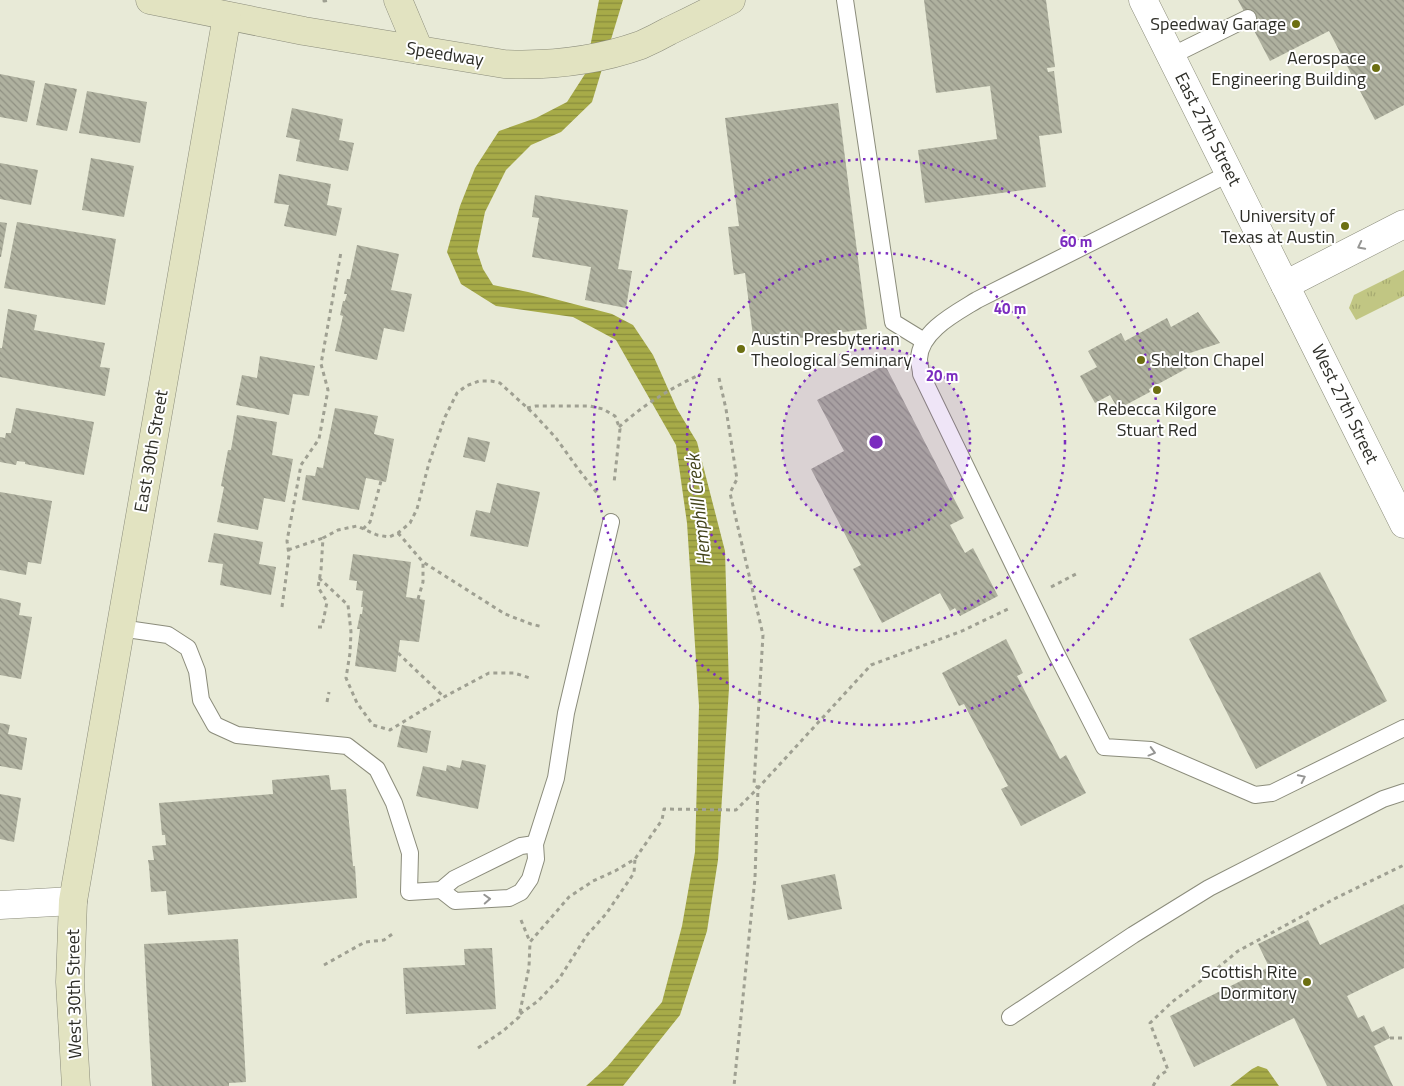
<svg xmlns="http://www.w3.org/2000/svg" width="1404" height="1086" viewBox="0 0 1404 1086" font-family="'Titillium Web',sans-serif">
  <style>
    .grass { fill: url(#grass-tufts) }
    .water { fill: url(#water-rules) }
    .building { fill: url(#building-back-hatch) }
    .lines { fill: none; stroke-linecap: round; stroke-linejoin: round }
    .lane-casing { stroke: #8b8c7b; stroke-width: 18 }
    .street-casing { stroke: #8b8c7b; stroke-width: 29 }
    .secondary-casing { stroke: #8b8c7b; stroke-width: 29 }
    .path { stroke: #9fa092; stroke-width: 3; stroke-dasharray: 4 4; stroke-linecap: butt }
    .lane { stroke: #fff; stroke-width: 16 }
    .street { stroke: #fff; stroke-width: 28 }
    .secondary { stroke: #e2e3c1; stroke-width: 28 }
    .oneway { stroke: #969694 }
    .ring { fill: none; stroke: #7b2cbf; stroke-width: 2.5; stroke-dasharray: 2.5 5 }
    .poi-dot { fill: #6c6f12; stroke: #fff; stroke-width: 2 }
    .labels { text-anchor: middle; stroke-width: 4; stroke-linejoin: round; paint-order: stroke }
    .poi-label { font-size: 18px; fill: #2e2e28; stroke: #fff; text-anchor: end }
    .street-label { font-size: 18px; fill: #2e2e28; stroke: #fff }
    .water-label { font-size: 19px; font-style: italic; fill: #43441b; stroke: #fff }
    .centre { fill: #7b2cbf; stroke: #fff; stroke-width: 2.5 }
    .ring-label { font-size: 15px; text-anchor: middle; font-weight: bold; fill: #7b2cbf; stroke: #fff; stroke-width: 4; stroke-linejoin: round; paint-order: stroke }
  </style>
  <defs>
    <pattern id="grass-tufts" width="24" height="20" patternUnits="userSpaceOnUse" patternTransform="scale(1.25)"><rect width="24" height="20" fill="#c1c683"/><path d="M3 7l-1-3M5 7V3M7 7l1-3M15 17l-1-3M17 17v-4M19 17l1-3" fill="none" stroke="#a6aa71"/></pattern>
    <pattern id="water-rules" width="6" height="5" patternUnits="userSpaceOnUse" patternTransform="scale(1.25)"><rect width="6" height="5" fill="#a7ab48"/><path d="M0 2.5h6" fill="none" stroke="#888c3c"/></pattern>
    <pattern id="building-back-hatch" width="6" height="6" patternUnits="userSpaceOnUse" patternTransform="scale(1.25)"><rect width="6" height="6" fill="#afb19f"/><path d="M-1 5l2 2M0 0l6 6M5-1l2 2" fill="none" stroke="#8f9082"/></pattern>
  </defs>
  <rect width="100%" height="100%" fill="#e8ead7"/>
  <path class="grass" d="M1404,270v26l-48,24 -7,-12 5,-13z"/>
  <g class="water">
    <path d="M599,0h24l-31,102 -31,30 -30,13 -25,25 -21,42 -8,39 6,18 10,16 35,7 84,22 21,11 20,30 24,54 20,33 28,109 4,137 -11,172 -11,71 -27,84 -57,71h-37l22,-20 54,-64 20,-76 13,-74 4,-146 -12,-183 -11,-78 -60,-105 -43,-23 -77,-11 -35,-22 -14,-32 13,-46 15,-38 24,-37 37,-13 31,-16 18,-28z"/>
    <path d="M1258,1066l9,3 12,17h-49l22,-17z"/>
  </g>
  <g class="building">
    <path d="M924,0h122l9,67 -8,1 1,4 6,-1 8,62 -23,3 7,51 -121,16 -7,-53 79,-11 -7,-53 -54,7z"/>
    <path d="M1238,0h166v105l-29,15 -46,-89 -59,30z"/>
    <path d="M0,74l35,7 -8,41 -27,-5z"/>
    <path d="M45,83l32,6 -10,42 -31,-6z"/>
    <path d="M87,91l60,11 -7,41 -61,-10z"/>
    <path d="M838,103l29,226 -113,15 -9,-71 -11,2 -6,-48 11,-1 -14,-108z"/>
    <path d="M292,108l51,11 -4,21 15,3 -6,28 -52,-10 4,-21 -14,-3z"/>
    <path d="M91,158l43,8 -10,51 -42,-7z"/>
    <path d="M0,163l38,7 -7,35 -31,-6z"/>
    <path d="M279,174l52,10 -4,21 15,3 -6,28 -52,-10 5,-21 -15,-2z"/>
    <path d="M535,195l93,15 -10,59 14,2 -6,37 -41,-8 6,-33 -59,-10 7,-39 -7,-1z"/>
    <path d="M0,222l7,1 -6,34h-1z"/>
    <path d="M17,222l99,17 -11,66 -101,-17z"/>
    <path d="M357,245l42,9 -8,36 21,4 -8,38 -20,-4 -7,32 -42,-9 8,-35 -3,-1 3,-14h2l2,-7h-3l3,-15h3z"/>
    <path d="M8,309l29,6 -3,15 71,13 -5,24 10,1 -5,28 -105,-19v-29h2z"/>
    <path d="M1198,312l22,31 -33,11 6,11 -44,24 1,3 -32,17 -8,-14 -15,8 -15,-27 17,-9 -9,-16 33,-18 4,8 42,-23 4,9z"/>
    <path d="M260,356l55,10 -6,30 -16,-2 -4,21 -53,-10 6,-30 15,3z"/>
    <path d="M885,365l79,153 -14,7 15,28 8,-5 25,48 -38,20 -5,-8 -5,3 -10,-18 -58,30 -29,-54 8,-4 -50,-96 33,-18 -27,-51z"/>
    <path d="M16,408l78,14 -10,53 -59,-11v-2l-8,-1 -1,4 -16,-3v-25l5,1 1,-5h5z"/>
    <path d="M335,408l43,8 -4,18 20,5 -8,43 -20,-4 -7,32 -57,-10 4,-25 9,1 2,-9 6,1z"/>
    <path d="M237,415l40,7 -5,33 21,4 -8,43 -21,-4 -6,32 -41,-8 7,-35 -3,-1 7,-36h3z"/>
    <path d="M468,437l22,5 -5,20 -22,-5z"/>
    <path d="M497,483l43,9 -12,55 -58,-11 6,-26 14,3z"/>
    <path d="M0,492l52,9 -11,63 -13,-2 -2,13 -26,-5z"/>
    <path d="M214,533l49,9 -4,22 17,3 -5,28 -51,-10 3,-21 -15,-2z"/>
    <path d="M353,554l58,8 -5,35 19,3 -6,42 -19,-2 -4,32 -41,-6 5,-37h-3l3,-15h2l1,-7h-2l2,-16 -7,-1 1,-9 -8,-1z"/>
    <path d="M1320,572l67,129 -131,68 -67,-130z"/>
    <path d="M0,598l21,5 -2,12 13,2 -11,62 -21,-4z"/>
    <path d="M1006,639l17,34 -6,3 43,83 6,-4 20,38 -65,33 -20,-37 7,-3 -44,-82 -5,2 -17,-33z"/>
    <path d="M0,723l10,2 -2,9 19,4 -5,32 -22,-4z"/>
    <path d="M402,725l29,6 -4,22 -30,-6z"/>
    <path d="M462,760l24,5 -8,44 -62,-13 7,-30 23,5 1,-6 13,3z"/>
    <path d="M329,775l2,15 15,-1 7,77h2l2,32 -189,17 -2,-24 -15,1 -2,-26 -1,-6h6l-2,-14 14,-1 -1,-10h-3l-3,-32 114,-9 -1,-14z"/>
    <path d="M0,794l21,4 -7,44 -14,-3z"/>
    <path d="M835,874l7,35 -54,11 -7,-35z"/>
    <path d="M1404,904v64l-57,28 11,22 6,-3 8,17 12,-6 6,12 -16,8 19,40h-66l-33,-68 -100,49 -24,-51 99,-49 -11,-23 50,-24 12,25z"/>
    <path d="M238,939l8,143 -17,1v3h-77l-8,-142z"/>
    <path d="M492,948l4,61 -90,5 -3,-46 62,-3 -1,-16z"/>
  </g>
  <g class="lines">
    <defs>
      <g id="lane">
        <path d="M845,0l48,322 31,19"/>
        <path d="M1171,56l77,-38"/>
        <path d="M1230,173l-253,127c-21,13 -57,31 -58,59 0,5 2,10 2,15l135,279 48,94 47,3 104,45 17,-2 132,-65"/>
        <path d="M120,628l48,7 20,13 9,23 4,29 14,25 22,10 110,11 30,23 17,34 16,50 -1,39 32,-2 14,11 54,-3 12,-6 9,-13 6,-20 -1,-15 21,-66 10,-65 45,-191"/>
        <path d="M441,890l13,-11 67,-33 14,-2"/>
        <path d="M1010,1017l123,-82 76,-47 174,-89 21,-7"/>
      </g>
      <g id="street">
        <path d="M1143,0l261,524"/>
        <path d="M1285,285l119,-61"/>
        <path d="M0,905l73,-4"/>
      </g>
      <g id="secondary">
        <path d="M150,0l154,31 200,33c47,2 92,-3 137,-19 9,-4 19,-9 28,-14 21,-10 41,-20 62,-31"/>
        <path d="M398,0l21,50"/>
        <path d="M76,1086l-6,-104 3,-81 154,-885"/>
      </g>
    </defs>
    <use href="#lane" class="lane-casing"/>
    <use href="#street" class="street-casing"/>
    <use href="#secondary" class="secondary-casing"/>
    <g class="path">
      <path d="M324,0v1l5,-1"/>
      <path d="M719,378l7,31 11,70 -7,14 33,142 -9,149 4,4 -3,90 -21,208"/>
      <path d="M527,408l9,-2h54l13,3 12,7 5,13 -6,54"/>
      <path d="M619,427c24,-22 52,-39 82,-53"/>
      <path d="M363,529l7,-7 11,-41"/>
      <path d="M398,533l25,29 82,52 26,10 12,3"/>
      <path d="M288,550l35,-12"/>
      <path d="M319,578l29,27 3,27 -1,21 -4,25 11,25 16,22 17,5 54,-33 45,-24h25l16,5"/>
      <path d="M1051,587l25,-13"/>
      <path d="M418,599l5,-17v-19"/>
      <path d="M282,607l7,-52 -2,-14 14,-76 18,-26 9,-49 -7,-26 20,-112"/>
      <path d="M318,627h4l5,-25 -9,-15 3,-17 2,-32 15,-8 19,-4 20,9 12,2 9,-4 12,-10 7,-14 12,-46 16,-46 12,-24 9,-7 13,-5h12l9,2 34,31 22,24 20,28 24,31"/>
      <path d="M398,653l46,44"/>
      <path d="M327,702l2,-10"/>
      <path d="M521,920l9,22"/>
      <path d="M324,965l41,-23 19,-2 11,-8"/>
      <path d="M520,1014l18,-13 21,-22 28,-44 19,-21 28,-41 1,-14"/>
      <path d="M1390,1038h14"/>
      <path d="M478,1048l25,-17 16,-14 10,-50 1,-25 39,-45 24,-16 22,-10 20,-12 27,-39 2,-11 72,1 22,-22 113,-123 91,-34 46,-22"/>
      <path d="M1153,1086l6,-10 9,-6 -18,-47 22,-21 42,-31 24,-20 98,-53 68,-33"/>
    </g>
    <use href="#lane" class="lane"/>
    <use href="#street" class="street"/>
    <use href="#secondary" class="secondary"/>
  </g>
  <defs><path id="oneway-chevron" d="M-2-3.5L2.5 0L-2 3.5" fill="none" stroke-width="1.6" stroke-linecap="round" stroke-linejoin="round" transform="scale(1.25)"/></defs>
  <g class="oneway">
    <use href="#oneway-chevron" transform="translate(1361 246) rotate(153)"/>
    <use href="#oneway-chevron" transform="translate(1152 752) rotate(15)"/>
    <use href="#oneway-chevron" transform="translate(1302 778) rotate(-26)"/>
    <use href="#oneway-chevron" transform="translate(487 899) rotate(-3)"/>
  </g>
  <circle cx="876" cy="442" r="94" fill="#7b2cbf" fill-opacity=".12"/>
  <g class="ring">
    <circle cx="876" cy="442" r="94"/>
    <circle cx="876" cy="442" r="189"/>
    <circle cx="876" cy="442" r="283"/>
  </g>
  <g class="poi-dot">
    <circle cx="1296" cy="24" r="5"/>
    <circle cx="1376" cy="68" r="5"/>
    <circle cx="1345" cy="226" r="5"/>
    <circle cx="741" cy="349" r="5"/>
    <circle cx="1141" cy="360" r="5"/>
    <circle cx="1157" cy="390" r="5"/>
    <circle cx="1307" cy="982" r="5"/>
  </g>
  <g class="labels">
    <g class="poi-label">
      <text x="1286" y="30">Speedway Garage</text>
      <text x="1366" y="64">Aerospace<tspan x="1366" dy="21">Engineering Building</tspan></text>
      <text x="1335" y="222">University of<tspan x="1335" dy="21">Texas at Austin</tspan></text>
      <text x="751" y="345" text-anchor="start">Austin Presbyterian<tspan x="751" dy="21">Theological Seminary</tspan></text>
      <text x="1151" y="366" text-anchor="start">Shelton Chapel</text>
      <text x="1157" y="415" text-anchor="middle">Rebecca Kilgore<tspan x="1157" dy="21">Stuart Red</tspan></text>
      <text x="1297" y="978">Scottish Rite<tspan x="1297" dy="21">Dormitory</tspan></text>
    </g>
    <g class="street-label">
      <text transform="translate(445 54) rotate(9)" y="6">Speedway</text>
      <text transform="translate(1208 129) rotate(63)" y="6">East 27th Street</text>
      <text transform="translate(1345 404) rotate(64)" y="6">West 27th Street</text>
      <text transform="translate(151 451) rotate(-80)" y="6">East 30th Street</text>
      <text transform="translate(74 994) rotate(-91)" y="6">West 30th Street</text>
    </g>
    <g class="water-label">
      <text transform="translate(698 510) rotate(-96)" y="7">Hemphill Creek</text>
    </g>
  </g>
  <circle cx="876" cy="442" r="8" class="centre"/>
  <g class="ring-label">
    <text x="1076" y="247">60 m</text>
    <text x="1010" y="314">40 m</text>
    <text x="942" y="381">20 m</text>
  </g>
</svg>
